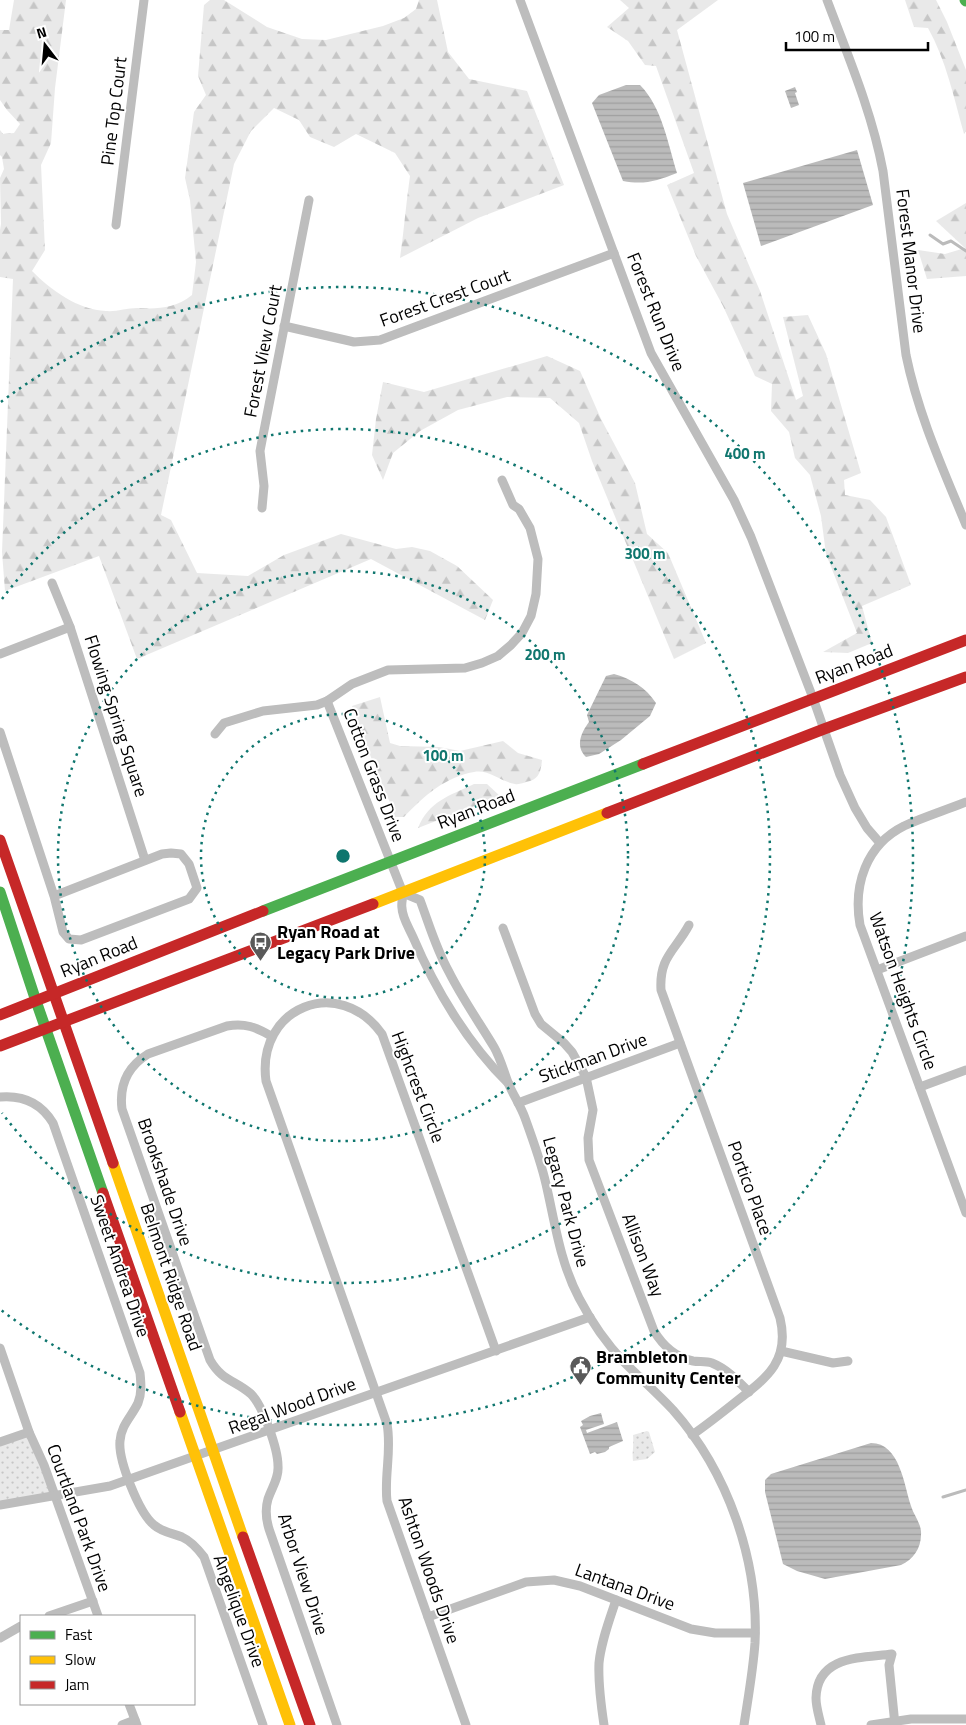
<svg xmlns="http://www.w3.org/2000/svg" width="966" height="1725" viewBox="0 0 966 1725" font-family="'Titillium Web',sans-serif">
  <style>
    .green { fill: url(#green-dots) }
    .forest { fill: url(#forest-firs) }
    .water { fill: url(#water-rules) }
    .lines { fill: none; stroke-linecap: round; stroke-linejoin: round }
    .stream { stroke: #bbb; stroke-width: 3 }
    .street { stroke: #bdbdbd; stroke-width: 9 }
    .fast { stroke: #4caf50; stroke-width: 11 }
    .slow { stroke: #ffc107; stroke-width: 11 }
    .jam { stroke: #c62828; stroke-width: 11 }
    .ring { fill: none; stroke: #0f766e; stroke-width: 2.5; stroke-dasharray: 2.5 5 }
    .labels { text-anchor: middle; stroke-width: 4; stroke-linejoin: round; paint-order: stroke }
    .street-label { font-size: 18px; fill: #000; stroke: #fff }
    .poi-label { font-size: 18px; font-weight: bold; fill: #000; stroke: #fff; text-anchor: start }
    .centre { fill: #0f766e; stroke: #fff; stroke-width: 2.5 }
    .ring-label { font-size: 15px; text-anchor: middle; font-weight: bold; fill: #0f766e; stroke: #fff; stroke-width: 4; stroke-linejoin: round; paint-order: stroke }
  </style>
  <defs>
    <pattern id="green-dots" width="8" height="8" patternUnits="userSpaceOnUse" patternTransform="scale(1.25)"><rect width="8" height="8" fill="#e9e9e9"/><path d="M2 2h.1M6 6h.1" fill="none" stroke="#c6c6c6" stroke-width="1.8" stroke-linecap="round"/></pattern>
    <pattern id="forest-firs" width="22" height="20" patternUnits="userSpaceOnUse" patternTransform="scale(1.25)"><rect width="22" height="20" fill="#e9e9e9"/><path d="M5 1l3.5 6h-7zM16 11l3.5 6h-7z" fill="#c6c6c6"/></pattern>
    <pattern id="water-rules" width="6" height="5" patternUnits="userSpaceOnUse" patternTransform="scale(1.25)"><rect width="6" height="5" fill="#bbb"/><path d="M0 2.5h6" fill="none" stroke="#9f9f9f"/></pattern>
  </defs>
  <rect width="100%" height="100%" fill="#fff"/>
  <g class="green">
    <path d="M647,1431l2,1 6,20 -8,7 -14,2c-1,-9 1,-16 0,-26z"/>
    <path d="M29,1432l26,64 -55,9v-63z"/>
  </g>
  <g class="forest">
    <path d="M14,0h52l-11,88 -4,55 -10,22 4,85 -13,21c19,19 46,39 74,40 10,1 21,-3 31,-3 20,1 38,1 55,-13l4,-33 -6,-62 -5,-22 9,-66 12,-17 -8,-19 6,-71 6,-5h14l43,27 35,12 24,1 57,-14 21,-8 12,-9 3,-9h18l11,52 21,27 58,12 37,94 -86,33 -78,40c4,-27 6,-55 10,-82l-15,-23 -39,-19 -22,13 -24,-10 -11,-17 -25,-12 -23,23 -17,33 -73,351 10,5 26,53 51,3 36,-21 57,-21 55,15 16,-2 18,4 27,15 36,34 -8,20 -114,-61 -234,100 -38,-103 -94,35 -3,-39 11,-273 -13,-2v-47l1,-6 -1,-46 4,-9 -2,-12 -2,-2v-25l3,4 11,-1 6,-9 -13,-14 -7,-10v-70h9z"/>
    <path d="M620,0h98l-41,30 50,184 33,77 36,109 7,-4 -20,-79 25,-2 18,39 35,119 -17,7 1,15 25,5 16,17 25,68 -49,21 10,37 -24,10 -25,-1 34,-19 -31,-79 -5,-38 -11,-41 -15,-17 -6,-26 -18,-21 1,-27 -17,-8 -32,-70 -27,-50 -29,-71 27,-12 -38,-107 -11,-1 -17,-24 -21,-14 22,-19z"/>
    <path d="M905,0h31l11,22 19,48v61l-2,3c-10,-36 -18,-74 -36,-106l-14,-1z"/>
    <path d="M966,203v73l-39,3 -9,-29 27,4 20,-6 -29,-27z"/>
    <path d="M547,356l33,15 21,48 34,64 12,51 21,19 38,90 -32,16 -82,-198 -13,-38 -29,-25 -43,-1 -49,13 -38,21 -27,22 -10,27 -11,-25 4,-36 7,-37 41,10z"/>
    <path d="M380,697l10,46 10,3 39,1 21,4 43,-10 15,12 24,7c-1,9 -2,18 -12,21 -5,1 -11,4 -15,3 -14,-2 -26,-15 -41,-12 -29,5 -50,24 -70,45h-13v-12l-19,-45 -20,-54z"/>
    <path d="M474,784h13l13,12 -82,32c11,-27 31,-32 56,-44z"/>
  </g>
  <g class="water">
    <path d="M626,85h14c22,22 28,59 37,88 -20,8 -33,12 -54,8l-31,-78 7,-8z"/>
    <path d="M795,87l2,5 -2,1 4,12 -8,3 -6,-17z"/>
    <path d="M857,150l16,55 -112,41 -18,-63z"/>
    <path d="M614,674c18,5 32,14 42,29l-6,13 -29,24 -22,14 -13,3c-11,-11 -5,-24 3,-35l-2,-7 19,-39z"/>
    <path d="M601,1413l3,11 -18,6 1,3 30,-11 6,19 -14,6v2l-4,3 -8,2 -2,-2 -5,2 -10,-27 3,-2 -2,-4 9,-5z"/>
    <path d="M871,1443c29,0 33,42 40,63 3,10 11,18 10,29 0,13 -8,25 -20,30l-76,14 -28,-8 -14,-7 -18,-72v-12l6,-6z"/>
  </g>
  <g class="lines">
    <g class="stream">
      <path d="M930,235l13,9 8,-3 15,10"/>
      <path d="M943,1497l23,-7"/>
    </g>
    <g class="street">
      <path d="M520,0l131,353 83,147 17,37 62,161 27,77 15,33 12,20 13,15"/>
      <path d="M827,0c21,56 45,112 56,171l23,184c12,59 37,114 60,170"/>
      <path d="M116,225l28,-225"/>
      <path d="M284,326l70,16 26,-2 234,-87"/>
      <path d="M262,508l2,-22 -4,-35 49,-251"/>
      <path d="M52,583l18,44 75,233"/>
      <path d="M0,654l70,-27"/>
      <path d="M327,701l76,192c0,5 -2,10 -1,15 0,9 7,20 11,29 22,52 55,107 96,147"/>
      <path d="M0,732l54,164 9,36 6,7 12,1 108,-41 8,-11 -8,-24 -8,-10 -10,-1 -9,1 -108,42"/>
      <path d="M215,734l9,-11 39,-12 54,-6 10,-4 25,-17 36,-14 77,-2 17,-5 16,-7 13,-11 11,-12 9,-17 5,-22 2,-35 -8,-31 -11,-19 -6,-4 -11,-25"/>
      <path d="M966,802c-20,8 -42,15 -62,24 -38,19 -51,59 -44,99l106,288"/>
      <path d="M403,893l17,7c9,24 16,49 29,72 13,26 30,50 45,75 7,12 10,26 15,38 5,11 12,22 16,33 8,22 16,44 21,66 9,39 14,78 33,114 12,23 27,45 45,64 16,16 33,31 49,48 55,62 86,151 82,233 -2,28 -7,55 -11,82"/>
      <path d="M689,925c-14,26 -30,32 -28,65l119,328c10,42 -12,59 -42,82 -15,12 -30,24 -46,35"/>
      <path d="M503,928l32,86 6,10 23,19 8,9 14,25 7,33 -5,28 1,22 65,171c9,15 21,26 39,30 6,1 13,0 19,2 15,6 26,18 37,29"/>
      <path d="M877,970l89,-34"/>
      <path d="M271,1036c-15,-9 -26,-13 -44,-10l-79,28c-21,13 -29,31 -26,55l88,251c12,21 25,20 41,34 12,12 27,55 27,72 1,12 -6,21 -10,33 -3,10 -2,20 1,30l68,196"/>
      <path d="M920,1087l46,-17"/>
      <path d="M0,1097c23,-2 41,6 53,26l87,250c1,10 2,20 -2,30 -6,13 -17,22 -18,38 -2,19 19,72 34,84 8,7 18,8 28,12 9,4 16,12 22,20l59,168"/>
      <path d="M518,1103l162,-60"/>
      <path d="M0,1348l29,84 15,33 54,151"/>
      <path d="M781,1351l52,12 15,-2"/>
      <path d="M0,1442l29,-10"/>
      <path d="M0,1505l110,-19 480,-169"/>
      <path d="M49,1616l44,-15"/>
      <path d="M428,1617l98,-35 28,-2 26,6 111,43 24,4h40"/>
      <path d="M0,1638l21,-12"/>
      <path d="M129,1704l8,21"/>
      <path d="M122,1725l13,-5"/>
      <path d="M466,1725l-79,-224c-3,-25 5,-51 0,-77l-121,-343c-10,-74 73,-107 116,-47l114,317"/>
      <path d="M604,1725c-3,-20 -6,-41 -5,-62 2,-21 10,-42 17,-63"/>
      <path d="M821,1725c-2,-9 -5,-18 -5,-27 1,-43 46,-40 76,-44l-3,11 6,60"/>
      <path d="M871,1725l40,-6h55"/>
    </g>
    <g class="fast">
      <path d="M965,0l1,1"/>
      <path d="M0,892l36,109 67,192"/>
      <path d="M263,911l380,-147"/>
    </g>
    <g class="slow">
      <path d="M373,904l234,-91"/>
      <path d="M113,1163l130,374"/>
      <path d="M180,1412l110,313"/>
    </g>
    <g class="jam">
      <path d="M643,764l323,-124"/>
      <path d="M607,813l217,-84 142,-52"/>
      <path d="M0,840l113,323"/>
      <path d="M0,1015l263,-104"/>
      <path d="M0,1046l373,-142"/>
      <path d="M103,1193l77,219"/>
      <path d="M243,1537l67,188"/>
    </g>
  </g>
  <g class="ring">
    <circle cx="343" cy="856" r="142"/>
    <circle cx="343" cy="856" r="285"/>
    <path d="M2 599A427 427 0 1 1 2 1113"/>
    <path d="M1 402A569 569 0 1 1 1 1310"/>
  </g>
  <defs>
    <symbol id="bus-pin" viewBox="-11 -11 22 30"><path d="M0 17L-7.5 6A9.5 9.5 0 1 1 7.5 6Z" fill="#595959" stroke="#fff"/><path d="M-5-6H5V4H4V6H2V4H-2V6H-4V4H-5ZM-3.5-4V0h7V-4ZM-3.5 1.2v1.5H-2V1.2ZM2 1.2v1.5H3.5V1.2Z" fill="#fff"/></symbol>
    <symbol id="civic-pin" viewBox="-11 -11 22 30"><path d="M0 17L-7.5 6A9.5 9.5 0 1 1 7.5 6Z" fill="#595959" stroke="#fff"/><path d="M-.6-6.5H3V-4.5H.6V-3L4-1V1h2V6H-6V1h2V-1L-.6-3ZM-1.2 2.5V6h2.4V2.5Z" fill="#fff"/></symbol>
  </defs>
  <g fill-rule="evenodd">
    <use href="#bus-pin" x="248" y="930" width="25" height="34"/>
    <use href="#civic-pin" x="568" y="1354" width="25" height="34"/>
  </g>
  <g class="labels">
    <g class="street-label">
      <text transform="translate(114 111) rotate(-83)" y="6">Pine Top Court</text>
      <text transform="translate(911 261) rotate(83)" y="6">Forest Manor Drive</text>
      <text transform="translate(445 298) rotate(-20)" y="6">Forest Crest Court</text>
      <text transform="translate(656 312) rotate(68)" y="6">Forest Run Drive</text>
      <text transform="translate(263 351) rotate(-79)" y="6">Forest View Court</text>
      <text transform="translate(854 664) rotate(-21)" y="6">Ryan Road</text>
      <text transform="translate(116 716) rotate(72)" y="6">Flowing Spring Square</text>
      <text transform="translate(374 775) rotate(69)" y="6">Cotton Grass Drive</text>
      <text transform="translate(476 809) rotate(-21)" y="6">Ryan Road</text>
      <text transform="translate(99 957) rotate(-22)" y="6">Ryan Road</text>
      <text transform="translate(903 991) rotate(70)" y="6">Watson Heights Circle</text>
      <text transform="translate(593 1058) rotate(-20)" y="6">Stickman Drive</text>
      <text transform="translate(418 1087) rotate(69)" y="6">Highcrest Circle</text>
      <text transform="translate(165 1182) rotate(71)" y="6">Brookshade Drive</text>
      <text transform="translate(750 1188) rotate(70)" y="6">Portico Place</text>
      <text transform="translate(566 1202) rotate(75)" y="6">Legacy Park Drive</text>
      <text transform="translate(643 1255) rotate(69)" y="6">Allison Way</text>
      <text transform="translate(120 1266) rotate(71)" y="6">Sweet Andrea Drive</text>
      <text transform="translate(171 1277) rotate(71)" y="6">Belmont Ridge Road</text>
      <text transform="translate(292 1406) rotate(-20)" y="6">Regal Wood Drive</text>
      <text transform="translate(79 1518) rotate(70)" y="6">Courtland Park Drive</text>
      <text transform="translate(429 1570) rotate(71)" y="6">Ashton Woods Drive</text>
      <text transform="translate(303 1574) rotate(72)" y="6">Arbor View Drive</text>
      <text transform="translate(625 1587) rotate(20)" y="6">Lantana Drive</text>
      <text transform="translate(239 1611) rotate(70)" y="6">Angelique Drive</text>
    </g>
    <g class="poi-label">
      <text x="277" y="938">Ryan Road at<tspan x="277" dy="21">Legacy Park Drive</tspan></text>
      <text x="596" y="1363">Brambleton<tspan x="596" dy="21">Community Center</tspan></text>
    </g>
  </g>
  <circle cx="343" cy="856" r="8" class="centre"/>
  <g class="ring-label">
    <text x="745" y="459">400 m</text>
    <text x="645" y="559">300 m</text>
    <text x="545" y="660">200 m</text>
    <text x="443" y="761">100 m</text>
  </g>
  <rect x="20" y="1615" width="175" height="90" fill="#ffffff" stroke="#999999"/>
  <rect x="30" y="1631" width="25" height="8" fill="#4caf50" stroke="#999999"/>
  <text x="65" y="1640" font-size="15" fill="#000000">Fast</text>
  <rect x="30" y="1656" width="25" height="8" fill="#ffc107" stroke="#999999"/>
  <text x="65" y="1665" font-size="15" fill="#000000">Slow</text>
  <rect x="30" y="1681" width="25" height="8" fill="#c62828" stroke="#999999"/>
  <text x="65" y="1690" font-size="15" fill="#000000">Jam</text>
  <g transform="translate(45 45) rotate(344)" stroke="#ffffff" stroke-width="4" paint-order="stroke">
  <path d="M0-4L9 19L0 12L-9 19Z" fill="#000000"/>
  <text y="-8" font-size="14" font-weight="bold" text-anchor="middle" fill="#000000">N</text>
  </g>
  <path d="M786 42v8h142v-8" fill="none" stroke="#000000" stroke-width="2.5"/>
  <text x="794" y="42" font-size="15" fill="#000000" stroke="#ffffff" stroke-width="4" paint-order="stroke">100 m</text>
</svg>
